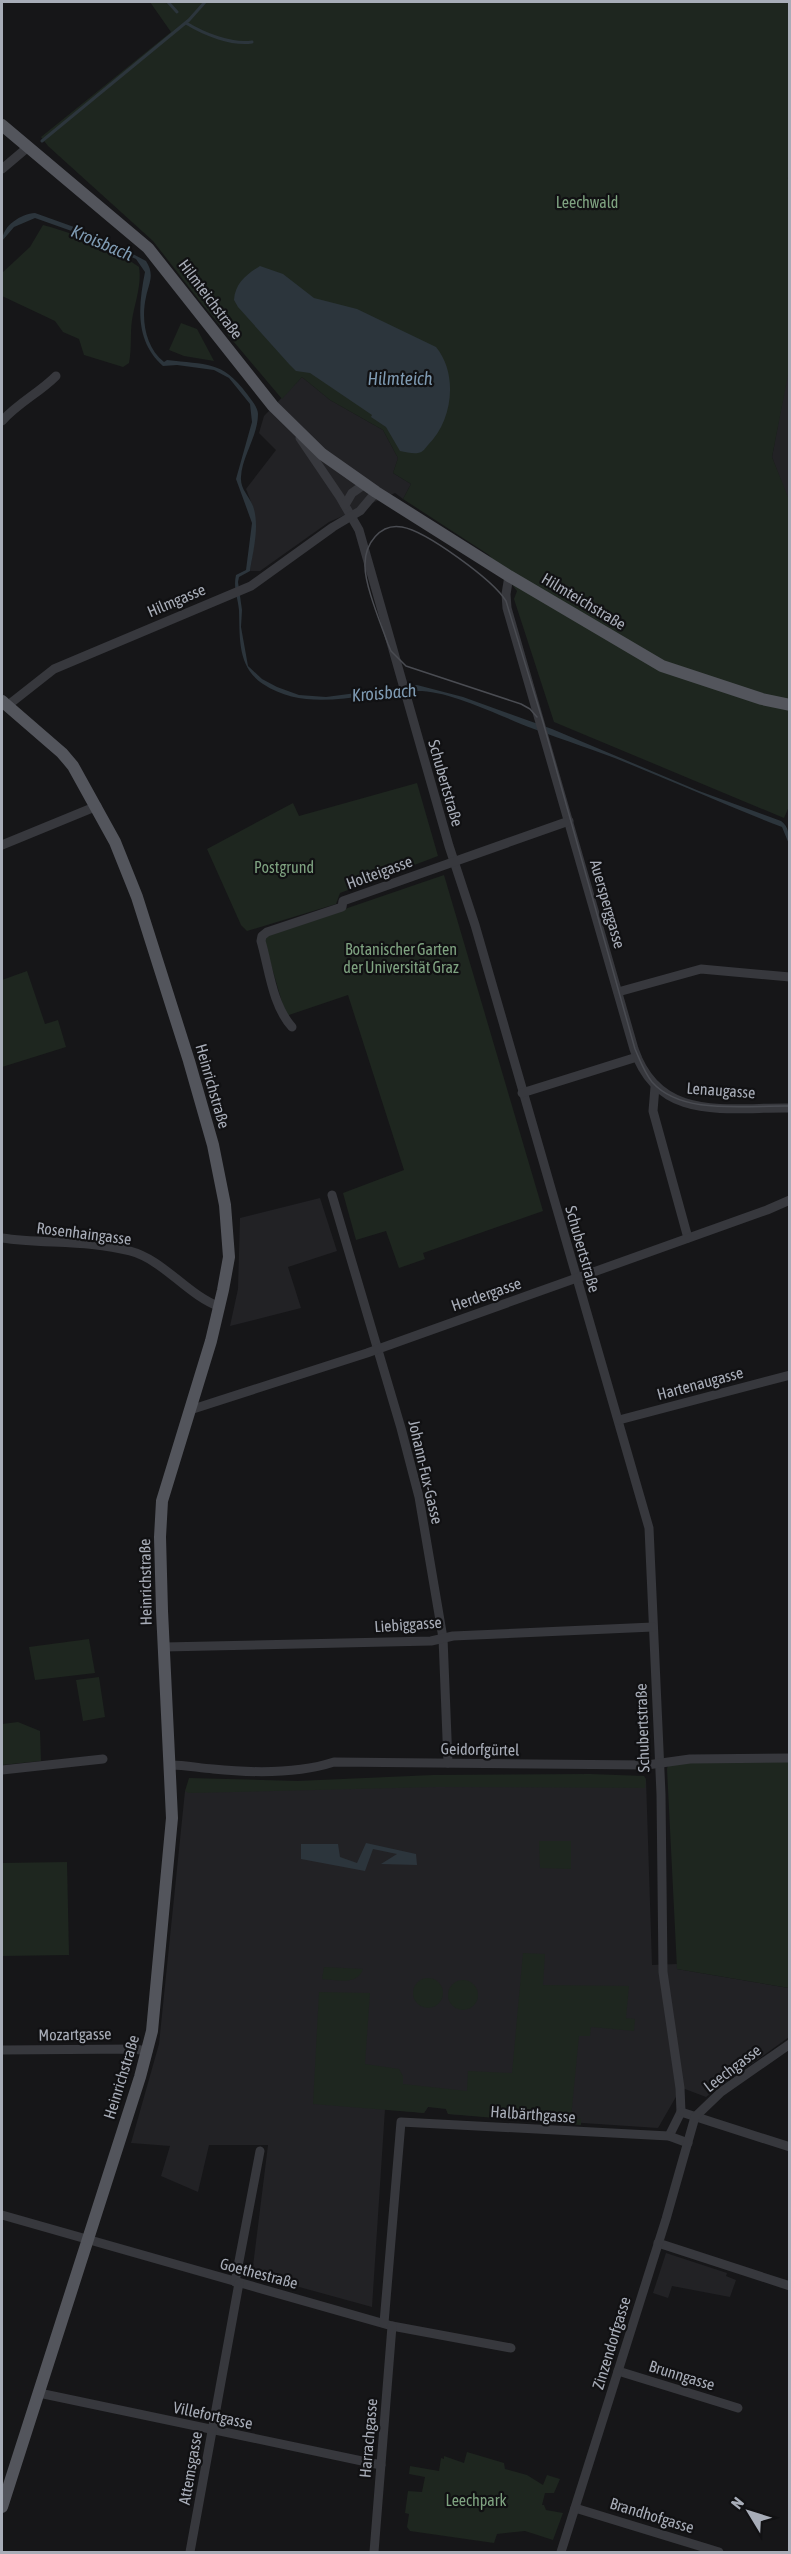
<svg xmlns="http://www.w3.org/2000/svg" width="791" height="2554" viewBox="0 0 791 2554" font-family="'Asap Condensed',sans-serif">
  <style>
    .built { fill: #222225 }
    .green { fill: #1e261f }
    .water { fill: #2c353c }
    .lines { fill: none; stroke-linecap: round; stroke-linejoin: round }
    .stream { stroke: #2c353c; stroke-width: 3 }
    .minor { stroke: #37383d; stroke-width: 9 }
    .major { stroke: #53555c; stroke-width: 12 }
    .tram { stroke: #4a4c52; stroke-width: 1.5 }
    .labels { text-anchor: middle; stroke-width: 4.5; stroke-linejoin: round; paint-order: stroke }
    .park-label { font-size: 16px; fill: #7fa381; stroke: #111113 }
    .street-label { font-size: 16px; fill: #a8adb8; stroke: #111113 }
    .water-label { font-size: 18px; font-style: italic; fill: #7f9bb3; stroke: #111113 }
  </style>
  <rect width="100%" height="100%" fill="#161618"/>
  <g class="built">
    <path d="M789,365v137l-17,-45z"/>
    <path d="M302,377l28,23 53,30 15,28 -5,15 18,11 -8,15 -8,-6 -66,29 -69,49h-10l5,-35 -2,-29 -7,-18 30,-39 -17,-17 5,-17z"/>
    <path d="M320,1198l17,53 -49,16 13,41 -71,18 8,-37 2,-71z"/>
    <path d="M646,1779l6,186 25,-1v5l112,19v49l-83,60 -21,-8 -8,6 -19,33 -210,-14 -2,-5 -5,-3 -13,1 -4,6 -39,-4 -13,198 -120,-33 16,-129h-59l-11,47 -37,-16 9,-30 -39,-3 28,-99 26,-253z"/>
    <path d="M666,2253l61,20 -1,3 10,4 -6,17 -58,-11 -4,12 -15,-5z"/>
  </g>
  <g class="green">
    <path d="M150,2h639v178l-2,-3 3,6v182l-18,92 18,45v302l-6,14 -230,-96 -40,-123 3,-8 -28,-36 -86,-56 8,-15 -18,-11 5,-15 -15,-28 -53,-30 -28,-23 -20,22 -80,-95 -49,-63 -105,-95 -7,-9 130,-105z"/>
    <path d="M43,225c33,9 68,22 96,42 3,17 -4,35 -7,53 -2,14 0,28 -3,43l-6,4 -39,-12 -5,-16 -16,-7 -8,-11 -53,-25v-23l28,-26z"/>
    <path d="M181,323l16,6 17,32 -30,-5 -15,-6z"/>
    <path d="M417,783l21,73 -98,37 -4,11 -89,27 -6,-6 -34,-76 86,-46 6,13z"/>
    <path d="M444,875l99,336 -120,42 2,6 -26,9 -13,-37 -30,9 -13,-47 61,-23 -56,-175 -62,21 -23,-79z"/>
    <path d="M27,971l18,53 13,-4 8,27 -64,20v-87z"/>
    <path d="M89,1639l6,34 -60,7 -6,-33z"/>
    <path d="M99,1677l6,40 -22,4 -7,-41z"/>
    <path d="M18,1722l22,9 1,30 -39,4v-41z"/>
    <path d="M789,1758v230l-112,-19 -10,-200 2,-8z"/>
    <path d="M590,1774l54,2 2,3 -1,9 -208,-1 -248,6 -4,-2 4,-13 108,3 136,-6z"/>
    <path d="M539,1841h32v28l-31,-1z"/>
    <path d="M67,1862l2,93 -67,1v-93z"/>
    <path d="M523,1953l22,1 -2,31 86,1 -3,32 9,1 -1,12 -43,-4 -1,9h-11l-8,82 10,1v6l-133,-11 -2,-5 -18,-2 -4,6 -111,-9 6,-112 51,1 -5,71 34,5 4,7v8l64,7 1,-20 44,2z"/>
    <path d="M324,1967l39,2c-6,17 -26,11 -41,10z"/>
    <circle cx="428" cy="1993" r="15"/>
    <circle cx="463" cy="1995" r="15"/>
    <path d="M467,2452l37,11 1,6 22,6 16,10 4,-10 13,4 -6,14h-9l-3,12h2l2,5 17,3 -10,27 -28,-9 -28,3 -3,9 -84,-12 -3,-4 2,-13 -4,-1 3,-22 14,1 3,-15 -16,-3 1,-8 29,5 2,-13 3,1v-3l20,7z"/>
  </g>
  <g class="water">
    <path d="M35,213l64,23 47,25c9,14 3,21 0,36 -5,22 -1,50 18,65l3,-2c39,5 55,0 80,34 4,6 11,13 11,20 0,22 -16,42 -17,63 -1,12 8,19 12,29 7,20 0,45 -3,65l-11,6 -1,5 4,28 -1,17 7,39 14,13 15,8 22,8 27,2 91,-12 46,12 89,32 147,62 82,30c8,6 8,14 8,23l-7,-17c-52,-20 -103,-43 -155,-64 -31,-13 -62,-22 -93,-34 -32,-12 -79,-36 -112,-38 -54,-2 -110,25 -159,-7 -26,-17 -23,-47 -24,-74 -1,-12 -6,-22 -3,-35l10,-5 6,-47 -16,-44 16,-57 -2,-18 -21,-26 -15,-8 -37,-5 -14,1c-28,-25 -25,-59 -18,-94l-9,-13 -56,-25 -45,-16 -21,9 -12,14c1,-16 19,-27 33,-28z"/>
    <path d="M260,266l23,8 31,24 43,11 79,38c23,28 16,75 -8,98 -3,3 -4,7 -10,8 -5,1 -12,-1 -18,-2l-14,-24 -15,-10 1,-2 -62,-42 -14,-2 -7,-7 -51,-57 -4,-7c1,-17 13,-26 26,-34z"/>
    <path d="M366,1843l50,11 1,11 -36,-1 16,-10 -24,-5 -8,22 -64,-12v-15h37l2,13 17,6z"/>
  </g>
  <g class="lines">
    <g class="stream">
      <path d="M168,2l9,10"/>
      <path d="M186,23c18,11 45,22 66,19"/>
      <path d="M42,141l147,-121 16,-18"/>
    </g>
    <g class="minor">
      <path d="M2,169l26,-22"/>
      <path d="M2,421c16,-18 37,-28 54,-45"/>
      <path d="M300,438l40,59 19,33 90,316 26,79 174,603 12,266 2,178 17,116 1,24 -12,24"/>
      <path d="M345,505l7,-12 13,-9"/>
      <path d="M509,576l-3,18 1,14 127,441c25,74 92,58 156,59"/>
      <path d="M7,706l47,-37 197,-83 82,-59 27,-16 16,-19"/>
      <path d="M2,845l95,-39"/>
      <path d="M618,992l83,-23 89,8"/>
      <path d="M292,1027c-20,-22 -23,-59 -31,-86l1,-5 5,-4 75,-25 1,-6 226,-80"/>
      <path d="M655,1087l-2,24 35,127"/>
      <path d="M522,1093l115,-36"/>
      <path d="M332,1195l69,233 18,69 24,141 5,125"/>
      <path d="M2,1238c41,6 87,2 128,13 34,9 57,44 90,56"/>
      <path d="M190,1410l177,-57 400,-143 23,-10"/>
      <path d="M619,1420l171,-45"/>
      <path d="M164,1647l267,-6 22,-5 200,-9"/>
      <path d="M171,1765c14,0 28,3 42,4 39,4 84,5 121,-7l313,3 43,-6 100,-1"/>
      <path d="M2,1770l101,-11"/>
      <path d="M2,2050l132,-1 14,2"/>
      <path d="M681,2112l109,35"/>
      <path d="M2,2215l390,111 119,22"/>
      <path d="M658,2243l132,43"/>
      <path d="M235,2282l25,-131"/>
      <path d="M384,2323l17,-201 268,14 19,7"/>
      <path d="M618,2371l120,37"/>
      <path d="M39,2393l342,72"/>
      <path d="M575,2508l144,44"/>
      <path d="M190,2552l49,-269"/>
      <path d="M374,2552l18,-226"/>
      <path d="M561,2552l105,-333 29,-102 26,-25 69,-48"/>
    </g>
    <g class="major">
      <path d="M2,125l146,123 125,158 49,48 54,38 133,84 153,90 100,33 28,6"/>
      <path d="M2,701l60,52 11,13 42,76 22,55 52,164 24,84 12,60 4,52 -6,33 -12,51 -49,160 -2,36 2,74 10,207 -20,213 -12,46 -138,430"/>
    </g>
    <path class="tram" d="M537,717l-7,-8 -9,-5 -115,-38 -15,-15 -3,-7c-7,-20 -24,-60 -23,-80 0,-20 15,-41 37,-37 24,4 91,53 104,74l37,121 92,327c5,11 9,23 17,33 30,34 96,23 138,24"/>
  </g>
  <g class="labels">
    <g class="park-label">
      <text x="587" y="208">Leechwald</text>
      <text x="284" y="873">Postgrund</text>
      <text x="401" y="955">Botanischer Garten<tspan x="401" dy="18">der Universität Graz</tspan></text>
      <text x="476" y="2506">Leechpark</text>
    </g>
    <g class="street-label">
      <text transform="translate(211 299) rotate(53)" y="6">Hilmteichstraße</text>
      <text transform="translate(176 600) rotate(-23)" y="6">Hilmgasse</text>
      <text transform="translate(584 601) rotate(31)" y="6">Hilmteichstraße</text>
      <text transform="translate(446 783) rotate(74)" y="6">Schubertstraße</text>
      <text transform="translate(379 872) rotate(-20)" y="6">Holteigasse</text>
      <text transform="translate(608 904) rotate(74)" y="6">Auersperggasse</text>
      <text transform="translate(213 1086) rotate(74)" y="6">Heinrichstraße</text>
      <text transform="translate(721 1090) rotate(4)" y="6">Lenaugasse</text>
      <text transform="translate(84 1233) rotate(7)" y="6">Rosenhaingasse</text>
      <text transform="translate(583 1249) rotate(74)" y="6">Schubertstraße</text>
      <text transform="translate(486 1294) rotate(-19)" y="6">Herdergasse</text>
      <text transform="translate(700 1383) rotate(-15)" y="6">Hartenaugasse</text>
      <text transform="translate(426 1472) rotate(77)" y="6">Johann-Fux-Gasse</text>
      <text transform="translate(145 1582) rotate(-91)" y="6">Heinrichstraße</text>
      <text transform="translate(408 1624) rotate(-4)" y="6">Liebiggasse</text>
      <text transform="translate(642 1728) rotate(-92)" y="6">Schubertstraße</text>
      <text transform="translate(480 1749) rotate(1)" y="6">Geidorfgürtel</text>
      <text transform="translate(75 2034) rotate(-1)" y="6">Mozartgasse</text>
      <text transform="translate(732 2068) rotate(-37)" y="6">Leechgasse</text>
      <text transform="translate(121 2077) rotate(-73)" y="6">Heinrichstraße</text>
      <text transform="translate(533 2114) rotate(4)" y="6">Halbärthgasse</text>
      <text transform="translate(259 2273) rotate(15)" y="6">Goethestraße</text>
      <text transform="translate(611 2343) rotate(-73)" y="6">Zinzendorfgasse</text>
      <text transform="translate(682 2375) rotate(17)" y="6">Brunngasse</text>
      <text transform="translate(213 2415) rotate(12)" y="6">Villefortgasse</text>
      <text transform="translate(368 2438) rotate(-85)" y="6">Harrachgasse</text>
      <text transform="translate(190 2468) rotate(-80)" y="6">Attemsgasse</text>
      <text transform="translate(652 2515) rotate(17)" y="6">Brandhofgasse</text>
    </g>
    <g class="water-label">
      <text transform="translate(102 243) rotate(23)" y="6">Kroisbach</text>
      <text x="400" y="385">Hilmteich</text>
      <text transform="translate(384 693) rotate(-5)" y="6">Kroisbach</text>
    </g>
  </g>
  <rect width="791" height="2554" fill="none" stroke="#a8adb8" stroke-width="6"/>
  <g transform="translate(749 2512) rotate(308)" stroke="#111113" stroke-width="4.5" paint-order="stroke">
  <path d="M0-4.5L10 22L0 15L-10 22Z" fill="#a8adb8"/>
  <text y="-9" font-size="16" font-weight="bold" text-anchor="middle" fill="#a8adb8">N</text>
  </g>
</svg>
